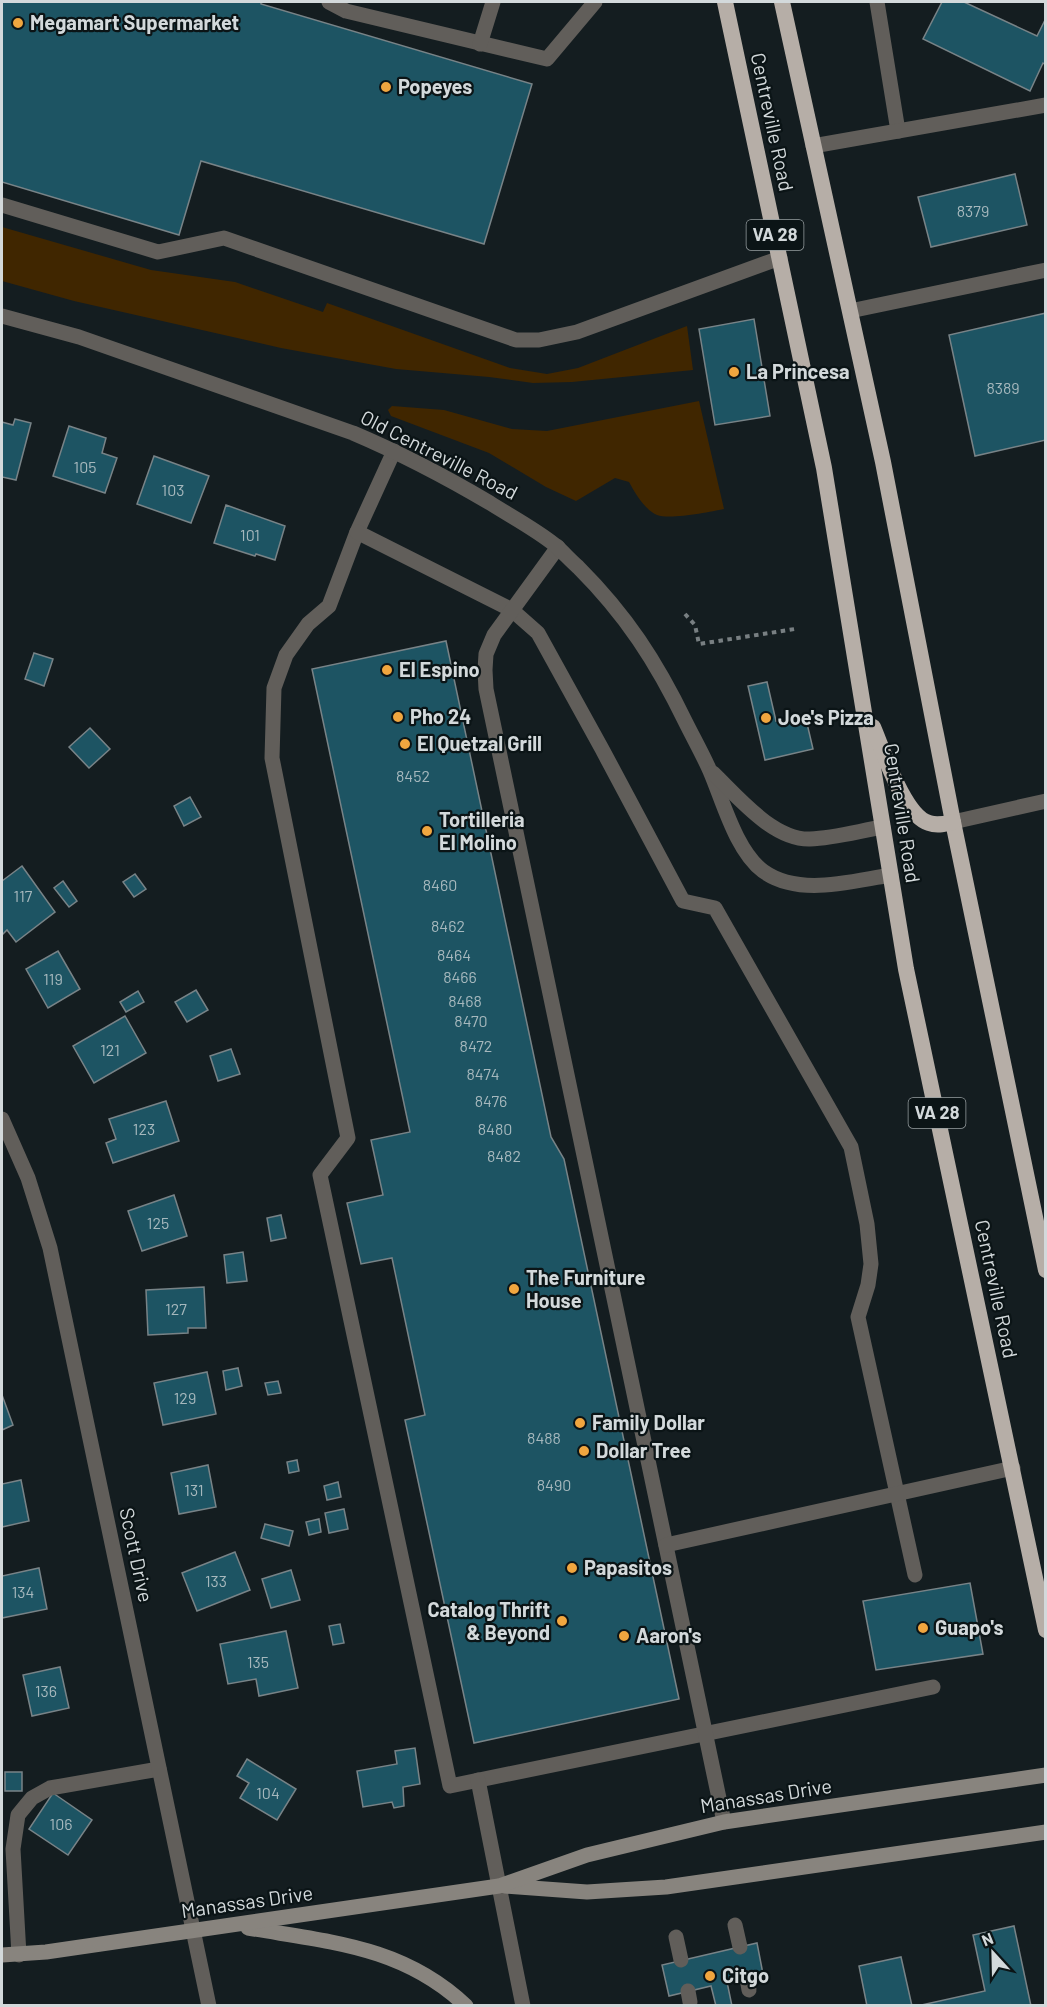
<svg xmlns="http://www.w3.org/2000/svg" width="1047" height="2007" viewBox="0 0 1047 2007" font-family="Barlow,sans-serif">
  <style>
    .green { fill: #402600 }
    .building { fill: #1d5463; stroke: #788387; stroke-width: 1.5 }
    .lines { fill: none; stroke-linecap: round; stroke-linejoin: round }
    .path { stroke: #787f82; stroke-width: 4; stroke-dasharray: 4.5 4.5; stroke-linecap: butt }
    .service { stroke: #615e5a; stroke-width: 15 }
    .minor { stroke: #615e5a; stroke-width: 15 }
    .tertiary { stroke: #615e5a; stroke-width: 15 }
    .secondary { stroke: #88847e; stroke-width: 15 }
    .trunk { stroke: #b6aea7; stroke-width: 16 }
    .poi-dot { fill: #f0a63f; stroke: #0b1416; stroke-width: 2 }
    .labels { text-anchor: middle; stroke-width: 4.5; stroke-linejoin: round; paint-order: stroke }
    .number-label { font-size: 16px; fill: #a6b8bd }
    .shield { fill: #0b1416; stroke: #979ea0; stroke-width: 1.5 }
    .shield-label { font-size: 18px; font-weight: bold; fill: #d3d9db }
    .poi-label { font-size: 20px; font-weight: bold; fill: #d3d9db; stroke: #0b1416; text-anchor: start }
    .street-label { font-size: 20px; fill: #d3d9db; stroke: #0b1416 }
  </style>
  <rect width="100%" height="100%" fill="#141d20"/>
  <g class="green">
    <path d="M2,227l149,43 84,12 88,30 4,-9 183,65 37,6 31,-6 109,-42 6,44 -121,12 -39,1 -44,-6 -93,-8 -115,-21 -207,-47 -72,-20z"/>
    <path d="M699,401l25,108c-15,3 -54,11 -67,6 -12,-5 -22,-22 -28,-33l-14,-4 -39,23 -30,-14 -57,-34 -98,-37 -3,-6 4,-4 52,4 68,19 35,2z"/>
  </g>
  <g class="building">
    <path d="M2,2h259v2l271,80 -48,160 -283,-83 -22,74 -177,-53z"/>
    <path d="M942,2h22l73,34 9,-18v47l-3,-2 -13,28 -107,-52z"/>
    <path d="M1015,174l12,51 -96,22 -13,-50z"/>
    <path d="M1046,313v127l-71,16 -26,-121z"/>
    <path d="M754,319l16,97 -55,9 -16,-96z"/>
    <path d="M15,419l16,4 -15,57 -14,-3v-55l11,3z"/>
    <path d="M69,426l37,12 -4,15 15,5 -12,35 -52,-17z"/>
    <path d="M154,456l55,20 -18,47 -54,-19z"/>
    <path d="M226,505l59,21 -10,34 -19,-6 -1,2 -41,-13z"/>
    <path d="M446,641l105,496 13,22 115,540 -205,44 -69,-323 20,-5 -33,-157 -31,6 -14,-61 36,-8 -12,-55 39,-8 -98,-463z"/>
    <path d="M34,653l19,6 -9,27 -19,-7z"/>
    <path d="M767,682l9,39 29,-6 8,34 -48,11 -17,-74z"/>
    <path d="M90,728l20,21 -21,19 -20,-21z"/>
    <path d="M190,797l11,20 -17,9 -10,-20z"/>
    <path d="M22,866l33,46 -39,30 -9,-12 -5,5v-54z"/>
    <path d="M135,874l11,15 -12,8 -11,-15z"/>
    <path d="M63,881l14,20 -8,6 -15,-19z"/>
    <path d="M58,951l22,38 -32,19 -22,-39z"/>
    <path d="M196,990l12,20 -21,12 -12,-20z"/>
    <path d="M138,991l6,11 -18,10 -6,-10z"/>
    <path d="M125,1016l21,37 -52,30 -21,-37z"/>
    <path d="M231,1049l9,25 -22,7 -8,-25z"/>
    <path d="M166,1101l13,40 -66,22 -7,-20 10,-4 -7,-20z"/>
    <path d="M174,1195l13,41 -45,15 -14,-40z"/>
    <path d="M281,1215l5,23 -15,3 -4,-23z"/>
    <path d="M243,1252l4,29 -20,2 -3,-28z"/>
    <path d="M204,1287l2,41h-18v5l-40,2 -2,-45z"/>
    <path d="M238,1368l4,18 -16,4 -3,-19z"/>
    <path d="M207,1372l9,42 -53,11 -9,-42z"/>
    <path d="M278,1381l3,12 -13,2 -3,-12z"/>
    <path d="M2,1395l11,30 -11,5z"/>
    <path d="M297,1460l2,11 -10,2 -2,-11z"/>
    <path d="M208,1465l8,42 -37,7 -8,-41z"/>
    <path d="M21,1480l8,41 -27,6v-43z"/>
    <path d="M338,1482l3,15 -14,3 -3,-14z"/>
    <path d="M344,1509l4,20 -19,4 -4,-20z"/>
    <path d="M319,1519l2,13 -12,3 -3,-13z"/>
    <path d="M265,1524l28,7 -4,15 -28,-8z"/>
    <path d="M235,1552l15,38 -53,21 -15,-38z"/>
    <path d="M39,1568l8,41 -45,9v-42z"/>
    <path d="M291,1570l9,30 -29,8 -9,-29z"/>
    <path d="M970,1583l13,71 -107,16 -13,-69z"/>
    <path d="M340,1624l4,19 -11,2 -4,-19z"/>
    <path d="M286,1631l12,57 -39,8 -3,-17 -28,5 -8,-40z"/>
    <path d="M60,1667l9,41 -37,8 -9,-41z"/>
    <path d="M415,1748l5,36 -17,3 1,19 -10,2 -2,-6 -29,5 -6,-36 40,-7 -2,-13z"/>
    <path d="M247,1759l49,30 -19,31 -37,-22 9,-15 -12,-7z"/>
    <rect x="5" y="1772" width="17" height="19"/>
    <path d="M53,1793l39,27 -24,35 -39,-26z"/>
    <path d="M1014,1926l17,80h-114l68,-15 -12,-56z"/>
    <path d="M757,1943l6,31 -36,8 5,24h-16l-5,-20 -42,10 -7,-31z"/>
    <path d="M901,1957l11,49h-45l-8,-40z"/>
  </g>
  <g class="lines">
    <path class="path" d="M685,614l10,11 4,19 96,-15"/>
    <g class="service">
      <path d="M329,2l17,9 201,48 48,-57"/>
      <path d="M877,2l21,129"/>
      <path d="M480,44l13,-42"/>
      <path d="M813,146l233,-41"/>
      <path d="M2,205l156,47 66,-14 292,102h23l38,-8 203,-74"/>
      <path d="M850,311l196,-41"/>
      <path d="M394,451l-37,81 -28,74 -21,18 -22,31 -12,33 -2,70 76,380 -28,37 130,611 483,-99"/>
      <path d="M357,532l155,78 26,23 64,116 81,152 32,7 136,239 16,77 4,40 -3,21 -10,32 57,258"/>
      <path d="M558,547l-64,88 -8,19 -1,16 1,19 238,1133"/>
      <path d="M666,1545l347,-77"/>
      <path d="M478,1780l21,106"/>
      <path d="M735,1925l5,22"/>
      <path d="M676,1937l5,23"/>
      <path d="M19,1955l-6,-106 5,-34 14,-17 18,-10 109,-19"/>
      <path d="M747,1978l2,12"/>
      <path d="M688,1991l2,11"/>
    </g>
    <path class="minor" d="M2,1119l26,59 22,70 159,758"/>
    <g class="tertiary">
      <path d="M2,316l77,21 274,96c47,20 93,44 137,70 22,14 45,26 65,42 8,7 15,15 23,22 48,48 78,94 108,156 8,16 17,32 24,48 13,30 26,80 53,100 36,26 88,10 128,4"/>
      <path d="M713,773c25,24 60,67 97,66 24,-1 49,-8 73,-12"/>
      <path d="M953,822l93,-21"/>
      <path d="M499,1886l24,120"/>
    </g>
    <g class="secondary">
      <path d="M505,1886l82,6 79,-5 380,-55"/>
      <path d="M248,1928c81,14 155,18 218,78"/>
      <path d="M2,1955l44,-3 453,-66 88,-31 137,-33 322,-47"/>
    </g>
    <g class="trunk">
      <path d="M725,2l99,466 82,501 140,661"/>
      <path d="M782,2l101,460 70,360 93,448"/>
      <path d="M873,727c10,23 31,89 56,96 8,3 15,1 24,-1"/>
    </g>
  </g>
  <g class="poi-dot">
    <circle cx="18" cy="23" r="6"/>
    <circle cx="386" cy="87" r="6"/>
    <circle cx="734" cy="372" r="6"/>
    <circle cx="387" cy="670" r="6"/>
    <circle cx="398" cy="717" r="6"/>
    <circle cx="766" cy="718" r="6"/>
    <circle cx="405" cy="744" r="6"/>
    <circle cx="427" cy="831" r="6"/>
    <circle cx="514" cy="1289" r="6"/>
    <circle cx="580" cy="1423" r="6"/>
    <circle cx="584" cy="1451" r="6"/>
    <circle cx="572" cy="1568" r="6"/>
    <circle cx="562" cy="1621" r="6"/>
    <circle cx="923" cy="1628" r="6"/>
    <circle cx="624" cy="1636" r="6"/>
    <circle cx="710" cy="1976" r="6"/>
  </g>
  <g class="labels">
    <g class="number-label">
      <text x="973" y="217">8379</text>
      <text x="1003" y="394">8389</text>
      <text x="85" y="473">105</text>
      <text x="173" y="496">103</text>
      <text x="250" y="541">101</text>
      <text x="413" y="782">8452</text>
      <text x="440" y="891">8460</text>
      <text x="23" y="902">117</text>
      <text x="448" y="932">8462</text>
      <text x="454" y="961">8464</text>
      <text x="460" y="983">8466</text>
      <text x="53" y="985">119</text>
      <text x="465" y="1007">8468</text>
      <text x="471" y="1027">8470</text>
      <text x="476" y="1052">8472</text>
      <text x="110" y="1056">121</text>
      <text x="483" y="1080">8474</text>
      <text x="491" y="1107">8476</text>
      <text x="144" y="1135">123</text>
      <text x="495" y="1135">8480</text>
      <text x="504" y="1162">8482</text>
      <text x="158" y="1229">125</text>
      <text x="176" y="1315">127</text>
      <text x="185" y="1404">129</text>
      <text x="544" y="1444">8488</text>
      <text x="554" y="1491">8490</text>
      <text x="194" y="1496">131</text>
      <text x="216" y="1587">133</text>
      <text x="23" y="1598">134</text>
      <text x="258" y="1668">135</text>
      <text x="46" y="1697">136</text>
      <text x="268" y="1799">104</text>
      <text x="61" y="1830">106</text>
    </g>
    <g class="shield">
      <rect x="746.5" y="220" width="57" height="30" rx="4.5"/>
      <rect x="908.5" y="1098" width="57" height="30" rx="4.5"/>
    </g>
    <g class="shield-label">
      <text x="775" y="241">VA 28</text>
      <text x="937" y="1119">VA 28</text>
    </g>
    <g class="poi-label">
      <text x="30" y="30">Megamart Supermarket</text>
      <text x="398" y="94">Popeyes</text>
      <text x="746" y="379">La Princesa</text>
      <text x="399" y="677">El Espino</text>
      <text x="410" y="724">Pho 24</text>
      <text x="778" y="725">Joe's Pizza</text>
      <text x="417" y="751">El Quetzal Grill</text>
      <text x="439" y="827">Tortilleria<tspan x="439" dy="23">El Molino</tspan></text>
      <text x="526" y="1285">The Furniture<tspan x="526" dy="23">House</tspan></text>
      <text x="592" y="1430">Family Dollar</text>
      <text x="596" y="1458">Dollar Tree</text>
      <text x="584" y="1575">Papasitos</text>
      <text x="550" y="1617" text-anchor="end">Catalog Thrift<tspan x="550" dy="23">&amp; Beyond</tspan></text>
      <text x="935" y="1635">Guapo's</text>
      <text x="636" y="1643">Aaron's</text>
      <text x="722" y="1983">Citgo</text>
    </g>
    <g class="street-label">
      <text transform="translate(772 122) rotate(78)" y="7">Centreville Road</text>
      <text transform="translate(439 455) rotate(27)" y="7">Old Centreville Road</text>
      <text transform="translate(902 813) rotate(81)" y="7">Centreville Road</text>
      <text transform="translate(996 1289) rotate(78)" y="7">Centreville Road</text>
      <text transform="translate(136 1555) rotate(78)" y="7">Scott Drive</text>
      <text transform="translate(766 1796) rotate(-9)" y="7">Manassas Drive</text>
      <text transform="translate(247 1902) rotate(-8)" y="7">Manassas Drive</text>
    </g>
  </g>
  <rect width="1047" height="2007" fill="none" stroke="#d3d9db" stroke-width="6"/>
  <g transform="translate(993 1953) rotate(338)" stroke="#0b1416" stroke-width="4.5" paint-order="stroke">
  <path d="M0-4.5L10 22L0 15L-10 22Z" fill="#d3d9db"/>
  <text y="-9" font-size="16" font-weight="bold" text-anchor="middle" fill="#d3d9db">N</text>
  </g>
</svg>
